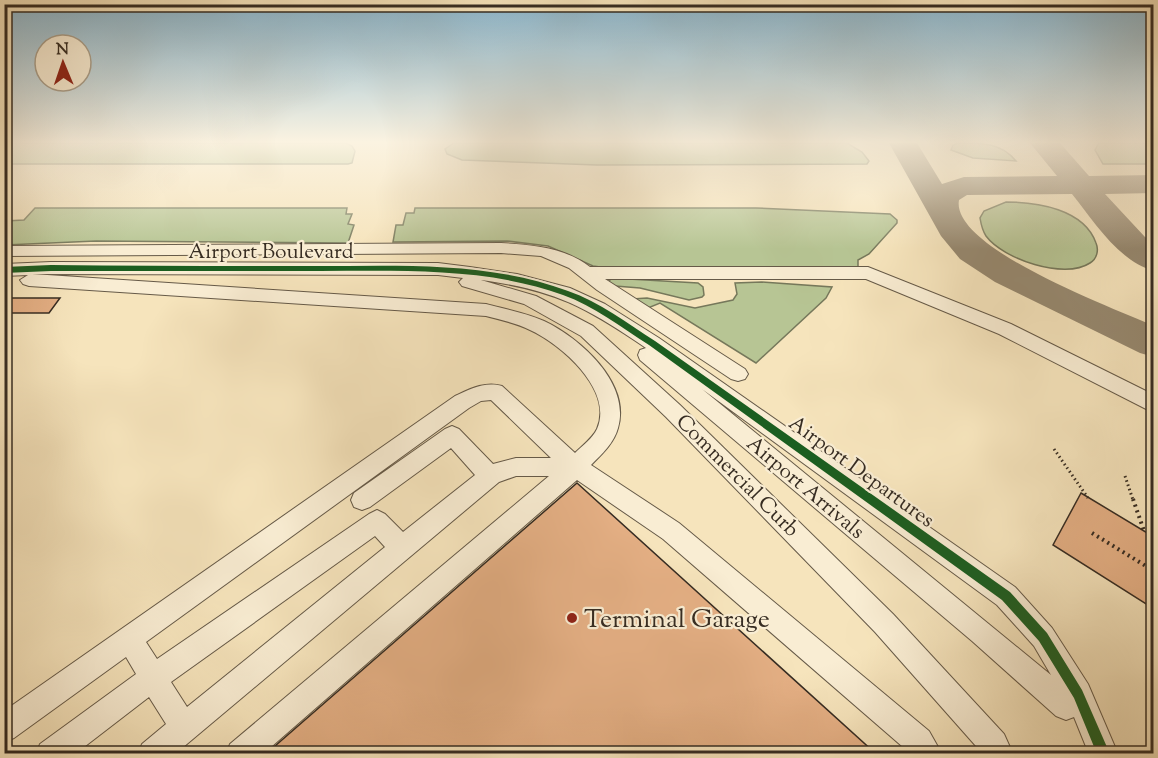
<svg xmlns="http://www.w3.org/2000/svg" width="1158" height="758" viewBox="0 0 1158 758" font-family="'Sorts Mill Goudy',serif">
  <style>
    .green { fill: #b7c594; stroke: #76785b; stroke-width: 1.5 }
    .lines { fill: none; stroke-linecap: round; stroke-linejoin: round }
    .taxiway { fill: #96886f; fill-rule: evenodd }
    .building { fill: #e4af84; stroke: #362c22; stroke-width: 1.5 }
    .minor-casing { stroke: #665a48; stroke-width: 2 }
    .path-far1 { stroke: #362c22; stroke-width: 3; stroke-dasharray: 1.5 3; stroke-linecap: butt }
    .path { stroke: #362c22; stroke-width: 4; stroke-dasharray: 2 4; stroke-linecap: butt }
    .minor { fill: #f9edd3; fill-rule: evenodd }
    .cycleway-casing { stroke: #f9edd3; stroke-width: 4 }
    .cycleway { fill: #1b5e20; fill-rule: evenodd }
    .poi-dot { fill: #8f2418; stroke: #f9edd3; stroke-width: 2 }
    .labels { text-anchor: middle; stroke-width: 4.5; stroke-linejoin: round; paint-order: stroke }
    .street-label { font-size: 21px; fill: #362c22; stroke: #f9edd3 }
    .near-poi-label { font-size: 26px; fill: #362c22; stroke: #f9edd3; text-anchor: start }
  </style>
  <rect width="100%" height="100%" fill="#f6e4bc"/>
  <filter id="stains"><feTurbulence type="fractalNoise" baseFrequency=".00333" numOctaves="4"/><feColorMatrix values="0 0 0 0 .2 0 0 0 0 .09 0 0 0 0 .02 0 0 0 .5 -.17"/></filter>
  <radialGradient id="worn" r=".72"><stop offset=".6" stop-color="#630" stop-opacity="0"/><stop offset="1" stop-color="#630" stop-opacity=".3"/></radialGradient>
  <g class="green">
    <path d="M5,143h341l6,3 3,5 -3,12 -4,1h-343z"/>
    <path d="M454,143h393l15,9 7,9 -2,3 -270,1 -135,-5 -15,-6 -2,-5z"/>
    <path d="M958,143c22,0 43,-1 58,18l-43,-3 -22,-8 2,-5z"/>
    <path d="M1099,143h54v21h-50l-8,-14z"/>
    <path d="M1006,202c31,0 78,7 90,41 3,7 1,16 -6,20 -26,17 -87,-4 -104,-27 -4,-6 -5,-12 -6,-18l4,-7z"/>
    <path d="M35,208h312l-1,6h6l-4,10 6,1 -6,18 -252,-2 -91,4v-24l19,-1z"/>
    <path d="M415,208h341l134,6 7,6v3l-28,31 -11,6v8l-236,2 -29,-4 -45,-20 -41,-5 -114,1 3,-17h7l3,-12h8z"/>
    <path d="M611,278l87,5 5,4 1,8 -2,2 -13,3 -49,-12 -25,-2 -6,-4z"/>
    <path d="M762,282l70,5 -6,11 -70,65 -96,-60 -12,5 -17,-9 16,-1 48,10 38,-8 4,-6 -2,-11z"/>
  </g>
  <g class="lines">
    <path class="taxiway" d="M889,143h28l25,41 22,-7 93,-1 -27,-33h30l29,33 65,-1v18l-49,1 40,43 9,6v28c-36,-10 -60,-50 -82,-77l-105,1 -8,5c-9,48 157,109 195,126v31l-14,-4 -145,-71 -35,-23 -19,-23z"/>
  </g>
  <g class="building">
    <path d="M4,298h56l-11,15h-45z"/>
    <path d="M577,483l298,270h-608z"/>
    <path d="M1081,493l73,44v72l-101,-64z"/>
  </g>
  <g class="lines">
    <defs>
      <g id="minor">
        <path d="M501,243c32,2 63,4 89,24h278l143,57 143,71v18l-155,-79 -133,-55h-261l140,90 3,5 -3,5 -7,2 -7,-2 -134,-89 -28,-22 -28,-12 -40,-3 -497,3v-10z"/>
        <path d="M51,262l387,1 32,4 47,7 53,14 35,16 54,34 356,249 37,41 36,56 30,70h-29l-15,-37 -8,3 -10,-4 -84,-75 -332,-281 -2,-5 2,-5 6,-2c-60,-41 -91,-58 -165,-68l55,16 57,30 87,79 213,209 111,120 9,20h-30l-108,-122 -209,-215 -85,-81 -57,-32 -62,-18 -3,-4 4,-4 -25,-3 -406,-1 454,30c19,5 40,9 58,17 36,17 87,62 74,107 -4,15 -16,26 -27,37l88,58 250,208 13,23h-31l-248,-215 -86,-59 -314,274h-37l4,-10 319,-268h-33l-17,6 -324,272h-37l4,-10 24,-20 -17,-27 -74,57h-39l4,-10 96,-70 -10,-17 -112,81 -10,4v-31l451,-315c15,-7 30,-15 47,-10l73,67c7,-7 18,-15 22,-24 17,-39 -36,-85 -67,-99 -14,-7 -29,-10 -44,-14l-457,-30 -6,-2 -3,-4 8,-5 -24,1v-12zM702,389l295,216 37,41 17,29zM491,400l60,58h-35l-23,6 -34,-35 -7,-3 -7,3 -91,64 -3,7 3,7 8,3 8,-3 81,-59 24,27 -72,57 -18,-18 -8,-4 -8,4 -212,145 -11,-17 323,-234 12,-7zM375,536l10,11 -198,160 -16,-25z"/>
      </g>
    </defs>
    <use href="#minor" class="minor-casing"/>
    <g class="path-far1">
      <path d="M1054,449l34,49"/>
      <path d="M1125,476l8,24"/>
    </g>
    <g class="path">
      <path d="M1133,499l11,32"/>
      <path d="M1092,533l62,38"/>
    </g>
    <use href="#minor" class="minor"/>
    <defs>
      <path id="cycleway" d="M51,265c88,1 176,1 265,1 84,0 172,-5 252,25 32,11 59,32 87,50l355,251 37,41 35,57 28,64h-13l-23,-56 -35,-57 -37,-41 -353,-255c-28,-18 -55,-39 -86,-50 -76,-28 -164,-24 -243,-24 -90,0 -179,0 -269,0l-47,2v-6z"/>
    </defs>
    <use href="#cycleway" class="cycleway-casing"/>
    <use href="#cycleway" class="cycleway"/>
  </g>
  <linearGradient id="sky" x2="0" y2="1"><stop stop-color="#8ab8d1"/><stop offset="0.57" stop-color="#fbf3e1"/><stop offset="1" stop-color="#fbf3e1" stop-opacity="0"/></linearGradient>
  <rect width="1158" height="249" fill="url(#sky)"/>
  <circle class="poi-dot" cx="572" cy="618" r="6"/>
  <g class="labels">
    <g class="street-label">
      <text x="271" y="258">Airport Boulevard</text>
      <text transform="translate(862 471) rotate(36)" y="7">Airport Departures</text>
      <text transform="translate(738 475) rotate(45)" y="7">Commercial Curb</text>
      <text transform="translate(806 487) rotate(40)" y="7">Airport Arrivals</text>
    </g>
    <g class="near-poi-label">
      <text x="584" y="627">Terminal Garage</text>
    </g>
  </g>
  <rect width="1158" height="758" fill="none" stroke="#f6e4bc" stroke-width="24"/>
  <rect x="6" y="6" width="1146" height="746" fill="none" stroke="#362c22" stroke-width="3"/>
  <rect x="12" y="12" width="1134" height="734" fill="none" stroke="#362c22" stroke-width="1.5"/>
  <g transform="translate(63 63) rotate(358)"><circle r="28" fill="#f9edd3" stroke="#aba08c" stroke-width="1.5"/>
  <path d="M0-4.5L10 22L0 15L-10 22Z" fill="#8f2418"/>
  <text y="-9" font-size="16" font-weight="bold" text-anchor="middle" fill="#362c22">N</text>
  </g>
  <rect width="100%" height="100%" filter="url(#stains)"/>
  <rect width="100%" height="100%" fill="url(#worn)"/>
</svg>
